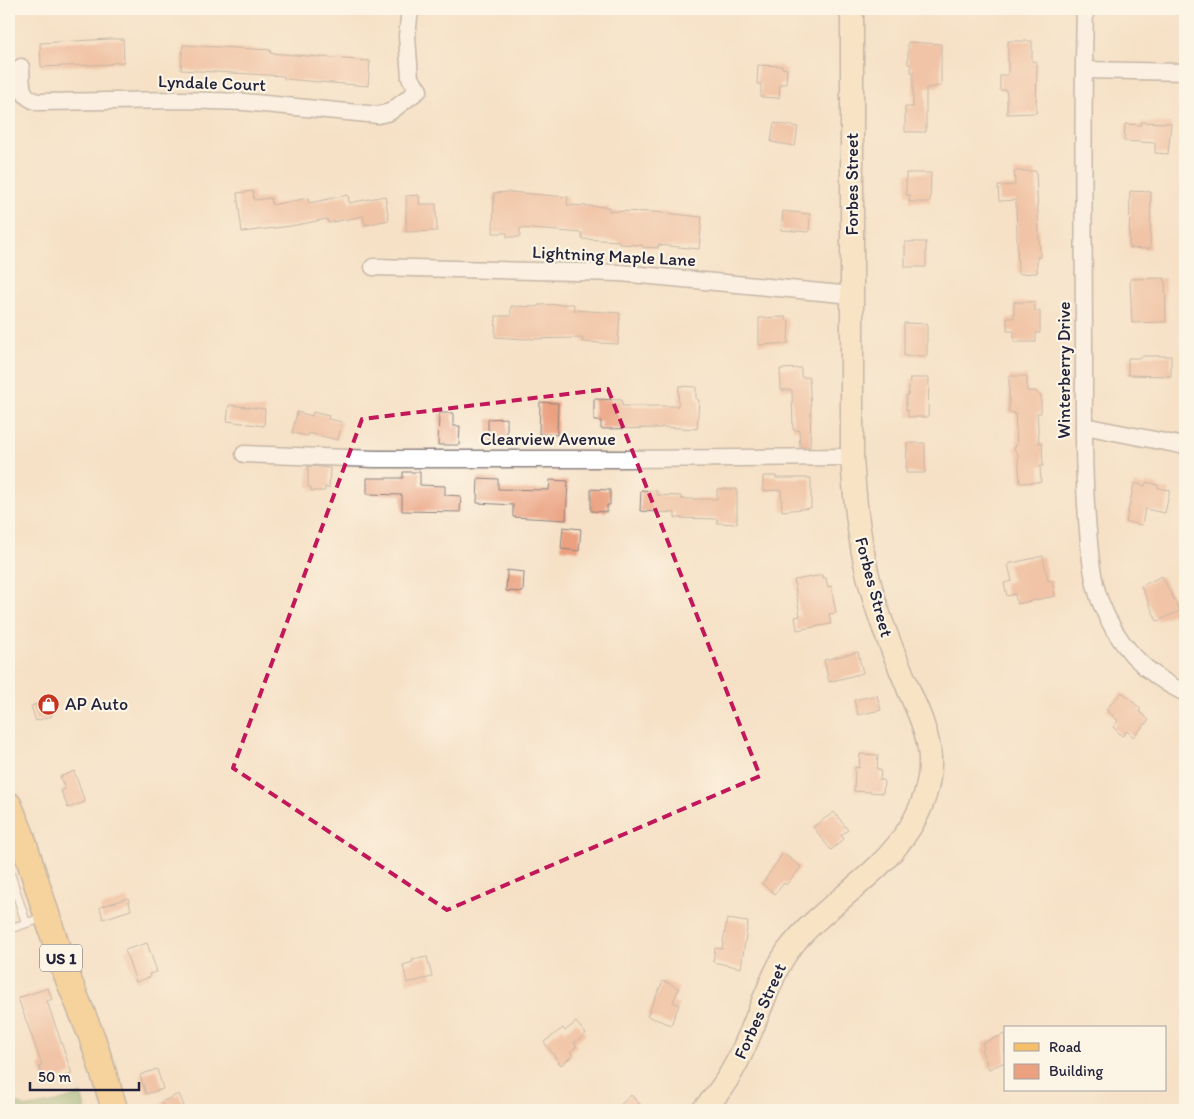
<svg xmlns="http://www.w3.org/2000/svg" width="1194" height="1119" viewBox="0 0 1194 1119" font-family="Itim,sans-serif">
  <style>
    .forest { fill: #7cac66; stroke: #4f6750 }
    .building { fill: #eba080 }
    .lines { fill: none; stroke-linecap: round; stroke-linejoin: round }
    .lane-casing { stroke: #8c8281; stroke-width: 10 }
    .street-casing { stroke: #8c8281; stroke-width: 19 }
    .secondary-casing { stroke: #8c8281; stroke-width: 25 }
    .primary-casing { stroke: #8c8281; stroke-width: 28 }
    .lane { stroke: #fff; stroke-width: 8 }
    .street { stroke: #fff; stroke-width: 16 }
    .secondary { stroke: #fbe6c4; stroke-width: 22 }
    .primary { stroke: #f6c06b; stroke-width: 25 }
    .marked { fill: none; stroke: #c2185b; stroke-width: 4; stroke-dasharray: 10 6; stroke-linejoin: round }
    .labels { text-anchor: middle; stroke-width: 4.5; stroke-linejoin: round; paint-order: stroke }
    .shield { fill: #fcf5e5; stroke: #63616e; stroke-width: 1 }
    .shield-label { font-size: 16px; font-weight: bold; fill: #22223b }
    .street-label { font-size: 18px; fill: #22223b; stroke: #fcf5e5 }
    .poi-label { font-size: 18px; fill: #22223b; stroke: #fcf5e5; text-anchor: start }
  </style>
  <rect width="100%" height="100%" fill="#fcf5e5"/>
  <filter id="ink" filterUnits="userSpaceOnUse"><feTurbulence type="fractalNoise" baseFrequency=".02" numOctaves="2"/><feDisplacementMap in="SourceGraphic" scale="10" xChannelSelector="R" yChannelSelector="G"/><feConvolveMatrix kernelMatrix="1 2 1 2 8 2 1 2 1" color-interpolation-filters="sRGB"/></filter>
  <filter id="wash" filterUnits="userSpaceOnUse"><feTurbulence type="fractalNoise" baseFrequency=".0096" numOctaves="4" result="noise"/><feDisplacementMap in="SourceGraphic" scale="20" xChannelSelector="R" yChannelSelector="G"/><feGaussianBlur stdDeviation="1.12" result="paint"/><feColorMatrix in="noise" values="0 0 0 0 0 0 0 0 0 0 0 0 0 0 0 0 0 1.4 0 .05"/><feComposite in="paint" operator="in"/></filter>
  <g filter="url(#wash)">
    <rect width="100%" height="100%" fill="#f6e1c7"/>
    <path class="forest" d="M81,1094l5,16h-77v-9l19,6 29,-5z"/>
    <g id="blocks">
      <g class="building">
        <path d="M109,39h14l1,23 -12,1v1l-71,3 -1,-24z"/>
        <path d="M1008,41h24v20l5,1 -1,51 -29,1v-17l-1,-7h-6v-15h8z"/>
        <path d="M908,42l33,2v42l-15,2v44h-21v-25h8v-35h-2v-7l-3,-1z"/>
        <path d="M183,45l88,5 -1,3 100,8 -2,25 -84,-7v-3l-103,-6z"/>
        <path d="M758,65l24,1v2l5,1 -1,15h-6l-1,14 -18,-1v-13h-4z"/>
        <path d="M1141,122l30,1 -3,31 -13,-1v-10l-31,-2 1,-17 16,1z"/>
        <path d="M774,123l24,4 -3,19 -24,-4z"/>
        <path d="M1014,171h22l4,86h-3v16l-19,1 -2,-74 -17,1 -1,-15 17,-1z"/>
        <path d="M906,173h25l-1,29h-21l1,-7h-4z"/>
        <path d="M253,191l1,9 17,-2 1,7 36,-7 1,5 39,-8 1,8 36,-7 4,24 -24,5 -2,-9 -35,7 -1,-4 -36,7 -49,6 -5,-39z"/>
        <path d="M1130,191l21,1 -1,57 -21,-1z"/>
        <path d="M509,192l59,5 -1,8 42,2v4l46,1 47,5 -3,32 -41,-4v3l-16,-1v-2l-23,-1v-3l-37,-2v-6l-62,-5v9h-13v-4h-14l1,-40z"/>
        <path d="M419,195v9h17l1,27 -31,1v-36z"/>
        <path d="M783,211l27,3 -1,18 -28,-2z"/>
        <rect x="905" y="242" width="21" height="25"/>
        <path d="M1165,278l1,44 -34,1 -2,-44z"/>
        <path d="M1014,302h21v9h5v22h-4v9h-22v-11h-7v-13h7z"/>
        <path d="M574,304v6l46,3 -2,31 -36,-2 1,-4 -59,1 -29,-2 1,-21h15v-10l27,1v-2z"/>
        <path d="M786,317l1,4h2l-1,22 -29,2v-27z"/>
        <path d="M904,323l23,1v32h-23z"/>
        <path d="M1142,356h29v20l-43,-1v-17h13z"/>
        <path d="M801,368v9h8l2,31 -1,39h-10l-1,-17h-6l-1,-40h-11l-1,-21z"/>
        <path d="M1009,376h18v15h8l6,5v17h-4l2,30h3l1,23h-3l1,16 -21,1 -2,-29 -4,-5 3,-5 -2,-31h-6z"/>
        <path d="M910,378h19l-1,39h-20v-7h-2v-15h2z"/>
        <path d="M679,386l17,1v12l3,1 -2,29 -36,-2v1l-60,1v-8h-7v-22l28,1v6h56z"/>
        <path d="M540,402l18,1 -1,32 -18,-1z"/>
        <path d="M229,405l36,4 -1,17 -37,-5z"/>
        <path d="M297,412l15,4 1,-4 16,4 -1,3 14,3 -4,18 -29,-7 -1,3 -16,-3z"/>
        <path d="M439,413h14v13h7l-1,19h-21z"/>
        <path d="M507,418v24h-19v-23z"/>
        <path d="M907,443h18v30h-19z"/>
        <path d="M308,466l22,2 -1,20 -4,-1v4h-14v-4h-3z"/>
        <path d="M403,472h17v13l25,1v9l16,1 -1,16 -58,-1v-16l-35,-1v-16h36z"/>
        <path d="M763,476h13v2h35v30l-29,3 -1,-21 -18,1z"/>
        <path d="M478,478l20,1v10l51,1 1,-10 18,1 -2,39 -53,-3v-12l-36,-2z"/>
        <path d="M1146,482l12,3v3l12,2 -5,23 -20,-4 -3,16 -16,-3 8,-39 11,3z"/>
        <path d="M591,489l19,1v15h-3v7l-16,-1z"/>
        <path d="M717,489h20v35l-20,-1v-4l-42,-1v-5l-35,-2 1,-21 16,1v4l24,1v3h36z"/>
        <path d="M563,527l18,2 -2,22 -18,-2z"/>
        <path d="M1043,556l5,25 4,-1 3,16 -38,8 -2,-10 -8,2 -3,-13 8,-2 -4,-17z"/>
        <path d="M507,570l17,2 -1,20 -17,-1z"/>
        <path d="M823,575v3h3l2,9 3,-1 5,27 -7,1 2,10 -34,6 -2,-13 5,-1 -6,-36z"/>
        <path d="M1162,576l18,35 -23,10 -16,-35z"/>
        <path d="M858,652l5,21 -34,9 -5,-22z"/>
        <path d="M1122,692l19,17 -2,2 10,9 -16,17 -6,-6 -5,5 -9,-9 5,-6 -12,-12z"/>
        <path d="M877,695l4,15 -23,5 -4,-15z"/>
        <path d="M47,700l5,16 -16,5 -5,-15z"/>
        <path d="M860,754l18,1 -1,14 4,1 -1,10h4l-1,13 -29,-2 1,-24 4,1z"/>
        <path d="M74,771l11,31 -17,6 -7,-17 4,-2 -5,-12z"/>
        <path d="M834,812l14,18 -7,5 3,4 -13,11 -18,-23z"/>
        <path d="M783,853l18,14 -15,18 -2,-2 -9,11 -13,-10z"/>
        <path d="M128,898l3,12 -28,9 -3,-12z"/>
        <path d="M727,919l21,3 -7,46 -28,-6 2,-14 7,1z"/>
        <path d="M147,943l10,29 -8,2 1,3 -14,5 -11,-32z"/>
        <path d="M427,957l5,20 -25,6 -4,-18 10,-3 -1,-2z"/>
        <path d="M663,981l16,7 -6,14 6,3 -8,20 -24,-9z"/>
        <path d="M48,988l4,11 -5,2 25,73 -27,9 -6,-17 3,-1 -24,-67z"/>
        <path d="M576,1022l10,12 -12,9 3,3 -7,6 3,3 -12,10 -17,-23 19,-14 2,3z"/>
        <path d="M1005,1034v28l-16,7 -8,-20 3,-1 -2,-5z"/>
        <path d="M157,1069l6,20 -17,5 -6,-19z"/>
        <path d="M179,1094l5,12 -9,4h-10l-4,-8z"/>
        <path d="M631,1095l14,15h-30z"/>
      </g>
    </g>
  </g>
  <g filter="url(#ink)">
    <use href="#blocks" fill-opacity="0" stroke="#8c8281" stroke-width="1"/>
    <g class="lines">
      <defs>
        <g id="lane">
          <path d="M11,876l15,47"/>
          <path d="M9,927h6l30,-10"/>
        </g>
        <g id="street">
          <path d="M1085,9c-3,120 -1,239 -1,359 0,54 -1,109 4,163 2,24 4,48 12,70 16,42 45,73 85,92"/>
          <path d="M21,67c1,17 -2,30 17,35l144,-2 62,2 134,13 12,-3 29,-22 -9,-12 -3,-42 3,-27"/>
          <path d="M1084,70l101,2"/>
          <path d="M373,267l247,6 232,22"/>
          <path d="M1084,426l101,20"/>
          <path d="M244,454l131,5h253l224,-2"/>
        </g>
        <path id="secondary" d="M703,1110c31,-31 45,-71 61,-111 7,-16 13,-33 23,-47 34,-46 91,-73 122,-123 14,-22 22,-45 21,-71 -1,-22 -11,-45 -20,-65 -12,-31 -27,-62 -36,-95 -14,-46 -19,-93 -22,-141v-448"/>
        <path id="primary" d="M9,805l12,29 42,132 30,74 22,70"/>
      </defs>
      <use href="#lane" class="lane-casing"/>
      <use href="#street" class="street-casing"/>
      <use href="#secondary" class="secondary-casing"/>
      <use href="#primary" class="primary-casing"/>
      <use href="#lane" class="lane"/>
      <use href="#street" class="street"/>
      <use href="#secondary" class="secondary"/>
      <use href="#primary" class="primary"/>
    </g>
  </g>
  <path d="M0 0H1194V1119H0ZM608,389l152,387 -313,134 -214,-142 129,-349z" fill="#f6e1c7" fill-opacity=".55" fill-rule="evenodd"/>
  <path class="marked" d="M608,389l152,387 -313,134 -214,-142 129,-349z"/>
  <defs>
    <symbol id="shop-disc" viewBox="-11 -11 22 22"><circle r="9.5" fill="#c8321e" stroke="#fcf5e5"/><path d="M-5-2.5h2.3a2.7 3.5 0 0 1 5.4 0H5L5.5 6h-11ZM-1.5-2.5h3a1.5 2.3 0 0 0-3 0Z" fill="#fff"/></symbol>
  </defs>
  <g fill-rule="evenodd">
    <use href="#shop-disc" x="36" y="692" width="25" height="25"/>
  </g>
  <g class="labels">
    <rect class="shield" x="40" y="944.5" width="42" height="27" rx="4"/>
    <g class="shield-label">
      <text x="61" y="964">US 1</text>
    </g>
    <g class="street-label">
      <text transform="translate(212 83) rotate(2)" y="6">Lyndale Court</text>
      <text transform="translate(852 184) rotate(-90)" y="6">Forbes Street</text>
      <text transform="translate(614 256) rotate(3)" y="6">Lightning Maple Lane</text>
      <text transform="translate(1064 370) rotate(-90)" y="6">Winterberry Drive</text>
      <text x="548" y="445">Clearview Avenue</text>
      <text transform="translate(874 587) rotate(75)" y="6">Forbes Street</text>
      <text transform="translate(760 1011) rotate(-66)" y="6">Forbes Street</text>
    </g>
    <g class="poi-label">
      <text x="65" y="710">AP Auto</text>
    </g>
  </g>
  <rect width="1194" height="1119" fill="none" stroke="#fcf5e5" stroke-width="30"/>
  <rect x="1004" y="1026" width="162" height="65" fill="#fcf5e5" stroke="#a5a1a1"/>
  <rect x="1014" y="1043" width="25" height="8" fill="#f6c06b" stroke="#a5a1a1"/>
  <text x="1049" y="1052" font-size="15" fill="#22223b">Road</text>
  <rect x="1014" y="1064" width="25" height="15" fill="#eba080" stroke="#a5a1a1"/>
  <text x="1049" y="1076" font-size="15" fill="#22223b">Building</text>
  <path d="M30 1082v8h109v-8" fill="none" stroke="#22223b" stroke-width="2.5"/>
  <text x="38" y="1082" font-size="15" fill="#22223b" stroke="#fcf5e5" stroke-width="4" paint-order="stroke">50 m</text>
</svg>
